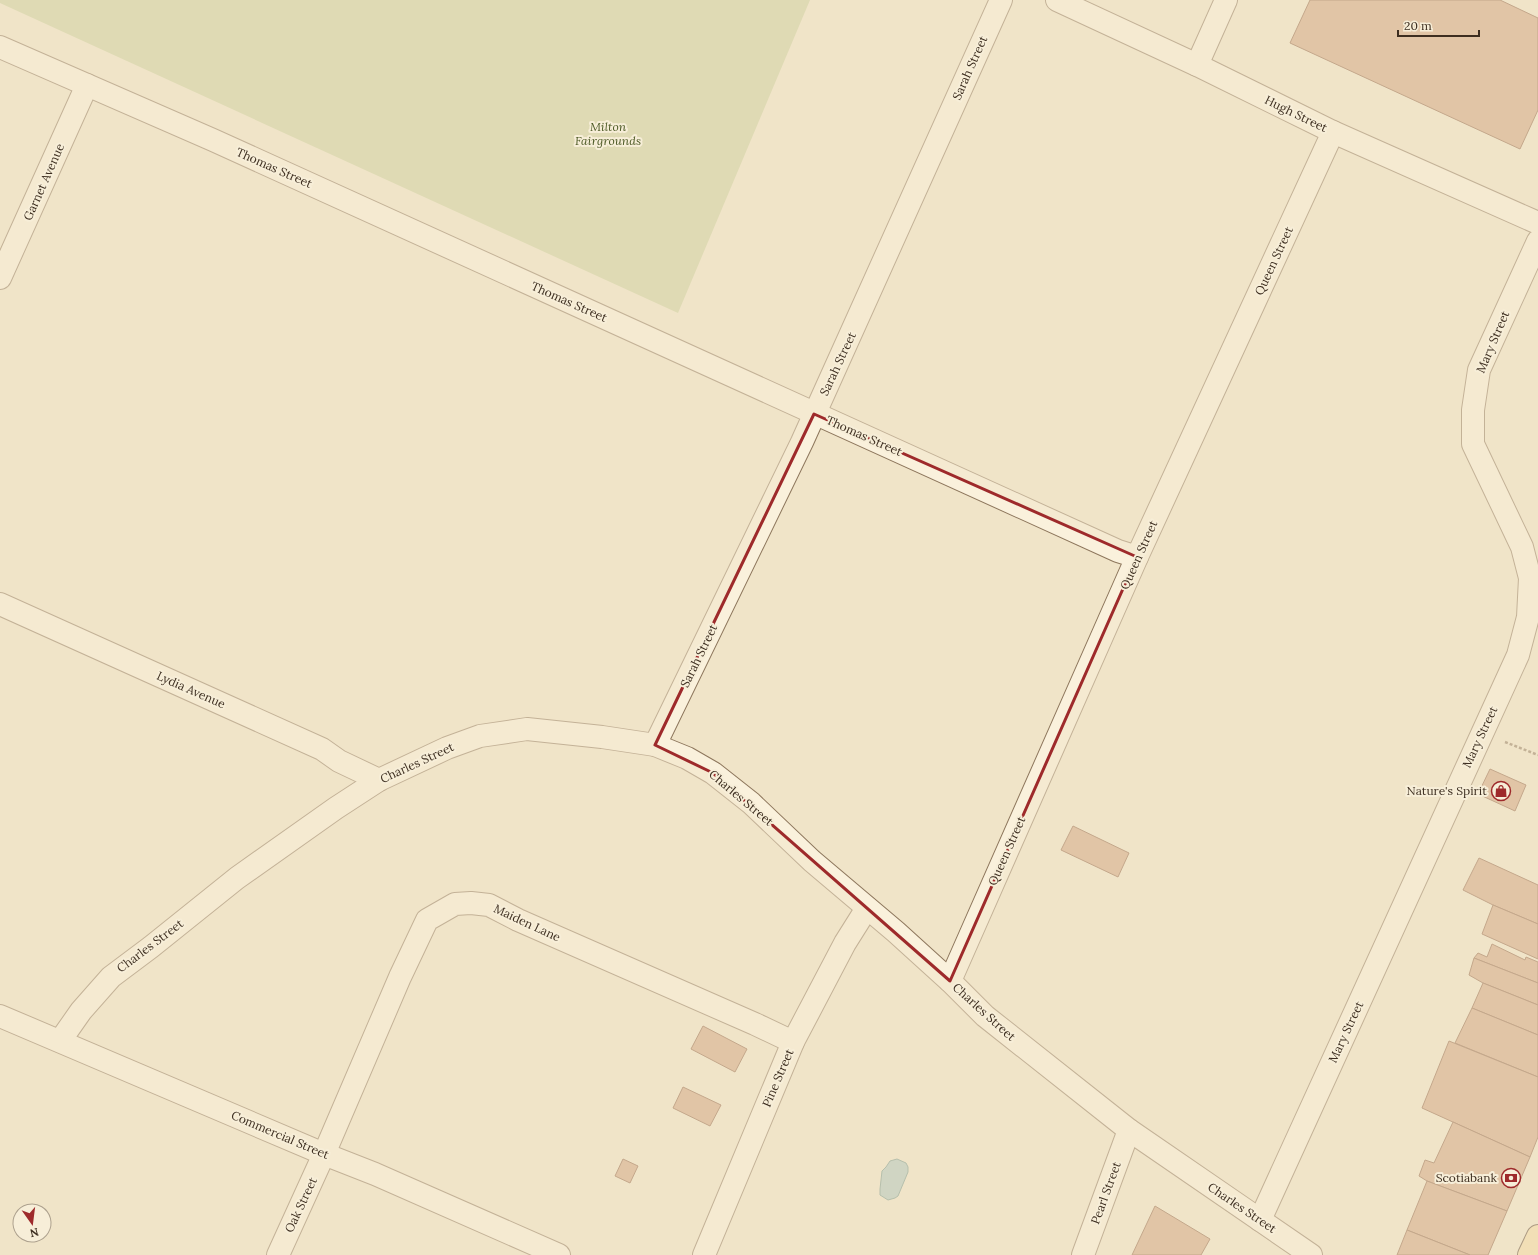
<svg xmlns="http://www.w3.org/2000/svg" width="1538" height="1255" viewBox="0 0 1538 1255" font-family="Lora,serif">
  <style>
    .green { fill: #c9cf9b }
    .water { fill: #a9c4bc; stroke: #6f938a }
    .building { fill: #cf9f7d; stroke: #8d5f41 }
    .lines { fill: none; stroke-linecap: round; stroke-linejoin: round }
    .minor-casing { stroke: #8d765c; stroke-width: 24 }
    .major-casing { stroke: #5b4430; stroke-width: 24 }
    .path { stroke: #8d765c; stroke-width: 2.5; stroke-dasharray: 3 2; stroke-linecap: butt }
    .minor { stroke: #faf1dc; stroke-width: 22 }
    .major { stroke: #f3d9a0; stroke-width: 22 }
    .marked { fill: none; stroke: #9e2a2b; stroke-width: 3; stroke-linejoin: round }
    .labels { text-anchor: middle; stroke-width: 4; stroke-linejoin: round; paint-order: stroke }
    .street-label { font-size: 12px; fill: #3d2e20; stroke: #f7eed8 }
    .park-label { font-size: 12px; font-style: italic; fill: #4d5a26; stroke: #f7eed8 }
    .poi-label { font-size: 12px; fill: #3d2e20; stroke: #f7eed8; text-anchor: end }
  </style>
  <rect width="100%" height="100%" fill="#f0e4c8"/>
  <path class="green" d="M0,0h810l-132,313 -678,-310z"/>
  <path class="water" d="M897,1159l9,4 2,4v5l-10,24 -3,2 -7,2 -8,-5v-6l2,-18 4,-4 4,-6z"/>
  <g class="building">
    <path d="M1310,0h190l38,18v92l-18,39 -230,-106z"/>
    <path d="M1490,769l36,16 -11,26 -37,-17z"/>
    <path d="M1073,826l56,27 -11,24 -57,-27z"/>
    <path d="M1479,858l59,27v39l-45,-19 -30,-15z"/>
    <path d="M1493,905l45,19v35l-56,-25z"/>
    <path d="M1492,944l33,16 1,-3 12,5v21l-64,-25 4,-5 9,4z"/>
    <path d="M1474,958l64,25v22l-55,-22 -14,-8z"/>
    <path d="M1483,983l55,22v30l-66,-27z"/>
    <path d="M1472,1008l66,27v42l-83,-34z"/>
    <path d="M703,1026l44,23 -12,23 -44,-23z"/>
    <path d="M1449,1041l89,36v60l-8,20 -108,-49z"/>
    <path d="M683,1087l38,18 -11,21 -37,-18z"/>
    <path d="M1453,1122l77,35 -23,54 -80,-30 -8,-5 6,-16 9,3z"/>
    <path d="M623,1159l15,7 -8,17 -15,-7z"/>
    <path d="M1427,1181l80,30 -19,44h-18l-63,-25z"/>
    <path d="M1155,1206l55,33 -9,16h-69z"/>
    <path d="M1407,1230l63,25h-73z"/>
  </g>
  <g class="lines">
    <defs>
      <g id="minor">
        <path d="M1057,0l140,65 136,67 205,91"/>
        <path d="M0,47l213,93 905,411 19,6"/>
        <path d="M1197,65l29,-65"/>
        <path d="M0,278l87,-193"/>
        <path d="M0,604l322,145 17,12 40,19"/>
        <path d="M655,745l147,-303 199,-442"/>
        <path d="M950,981l187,-424 196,-425"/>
        <path d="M0,1016l324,138 51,20 184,81"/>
        <path d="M60,1041l21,-30 30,-34 40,-30 86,-69 99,-70 43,-28 68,-32 33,-12 47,-7 75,8 53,8 32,13 26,15 38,30 61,58 84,71 54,49 35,35 144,114 182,125"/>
        <path d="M1260,1220l258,-565 10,-38 2,-39 -8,-31 -49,-103v-34l6,-40 59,-129"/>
        <path d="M278,1255l46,-101 76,-177 27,-57 28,-16 16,-1 18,2 29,15 237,104 38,18"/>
        <path d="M704,1255l89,-213 52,-99 22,-35"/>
        <path d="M1083,1255l46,-125"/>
      </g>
      <path id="major" d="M1529,1255l9,-19"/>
    </defs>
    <use href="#minor" class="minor-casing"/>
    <use href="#major" class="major-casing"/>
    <path class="path" d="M1505,742l33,13"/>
    <use href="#minor" class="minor"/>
    <use href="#major" class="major"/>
  </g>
  <path d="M0 0H1538V1255H0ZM814,414l323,143 -187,424 -237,-208 -58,-28z" fill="#f0e4c8" fill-opacity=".55" fill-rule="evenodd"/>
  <path class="marked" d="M814,414l323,143 -187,424 -237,-208 -58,-28z"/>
  <defs>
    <symbol id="shop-ring" viewBox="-11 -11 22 22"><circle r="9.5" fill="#f7eed8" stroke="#9e2a2b" stroke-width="1.5"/><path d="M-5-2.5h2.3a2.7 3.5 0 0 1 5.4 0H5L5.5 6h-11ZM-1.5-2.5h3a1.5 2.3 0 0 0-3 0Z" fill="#9e2a2b"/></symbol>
    <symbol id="bank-ring" viewBox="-11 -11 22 22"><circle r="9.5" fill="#f7eed8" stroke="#9e2a2b" stroke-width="1.5"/><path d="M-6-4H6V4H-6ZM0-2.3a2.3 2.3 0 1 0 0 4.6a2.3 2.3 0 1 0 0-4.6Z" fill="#9e2a2b"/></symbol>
  </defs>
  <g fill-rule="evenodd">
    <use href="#shop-ring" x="1490" y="780" width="22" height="22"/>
    <use href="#bank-ring" x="1500" y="1167" width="22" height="22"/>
  </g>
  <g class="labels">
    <g class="street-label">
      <text transform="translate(970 68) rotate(-66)" y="4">Sarah Street</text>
      <text transform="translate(1296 114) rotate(26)" y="4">Hugh Street</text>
      <text transform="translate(274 168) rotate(24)" y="4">Thomas Street</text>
      <text transform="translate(44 182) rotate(-66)" y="4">Garnet Avenue</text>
      <text transform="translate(1274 261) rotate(-65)" y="4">Queen Street</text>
      <text transform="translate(569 302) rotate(24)" y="4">Thomas Street</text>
      <text transform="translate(1493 342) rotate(-67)" y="4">Mary Street</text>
      <text transform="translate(838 364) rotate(-65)" y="4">Sarah Street</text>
      <text transform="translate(864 436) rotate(24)" y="4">Thomas Street</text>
      <text transform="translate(1139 555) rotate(-66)" y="4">Queen Street</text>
      <text transform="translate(699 656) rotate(-64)" y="4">Sarah Street</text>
      <text transform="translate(191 690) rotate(24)" y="4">Lydia Avenue</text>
      <text transform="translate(1480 737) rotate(-65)" y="4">Mary Street</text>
      <text transform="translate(417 763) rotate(-25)" y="4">Charles Street</text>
      <text transform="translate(741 798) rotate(40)" y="4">Charles Street</text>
      <text transform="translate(1007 851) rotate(-66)" y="4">Queen Street</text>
      <text transform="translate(527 923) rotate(25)" y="4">Maiden Lane</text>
      <text transform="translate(150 946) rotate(-37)" y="4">Charles Street</text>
      <text transform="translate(984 1012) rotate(42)" y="4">Charles Street</text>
      <text transform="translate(1346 1032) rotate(-65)" y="4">Mary Street</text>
      <text transform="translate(778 1078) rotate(-67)" y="4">Pine Street</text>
      <text transform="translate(280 1135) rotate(23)" y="4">Commercial Street</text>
      <text transform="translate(1106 1193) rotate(-70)" y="4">Pearl Street</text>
      <text transform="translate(301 1205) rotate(-65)" y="4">Oak Street</text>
      <text transform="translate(1242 1208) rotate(34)" y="4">Charles Street</text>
    </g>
    <g class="park-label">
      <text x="608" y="131">Milton<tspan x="608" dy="14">Fairgrounds</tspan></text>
    </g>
    <g class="poi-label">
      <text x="1487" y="795">Nature's Spirit</text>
      <text x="1497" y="1182">Scotiabank</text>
    </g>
  </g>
  <g transform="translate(32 1223) rotate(166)"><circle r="19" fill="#f7eed8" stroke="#ada18e"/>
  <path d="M0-3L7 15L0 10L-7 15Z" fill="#9e2a2b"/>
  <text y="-6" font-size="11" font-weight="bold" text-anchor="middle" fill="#3d2e20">N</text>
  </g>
  <path d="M1398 30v6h81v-6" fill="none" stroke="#3d2e20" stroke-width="2"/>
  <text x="1404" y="30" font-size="12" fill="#3d2e20" stroke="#f7eed8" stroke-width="3" paint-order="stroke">20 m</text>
</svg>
